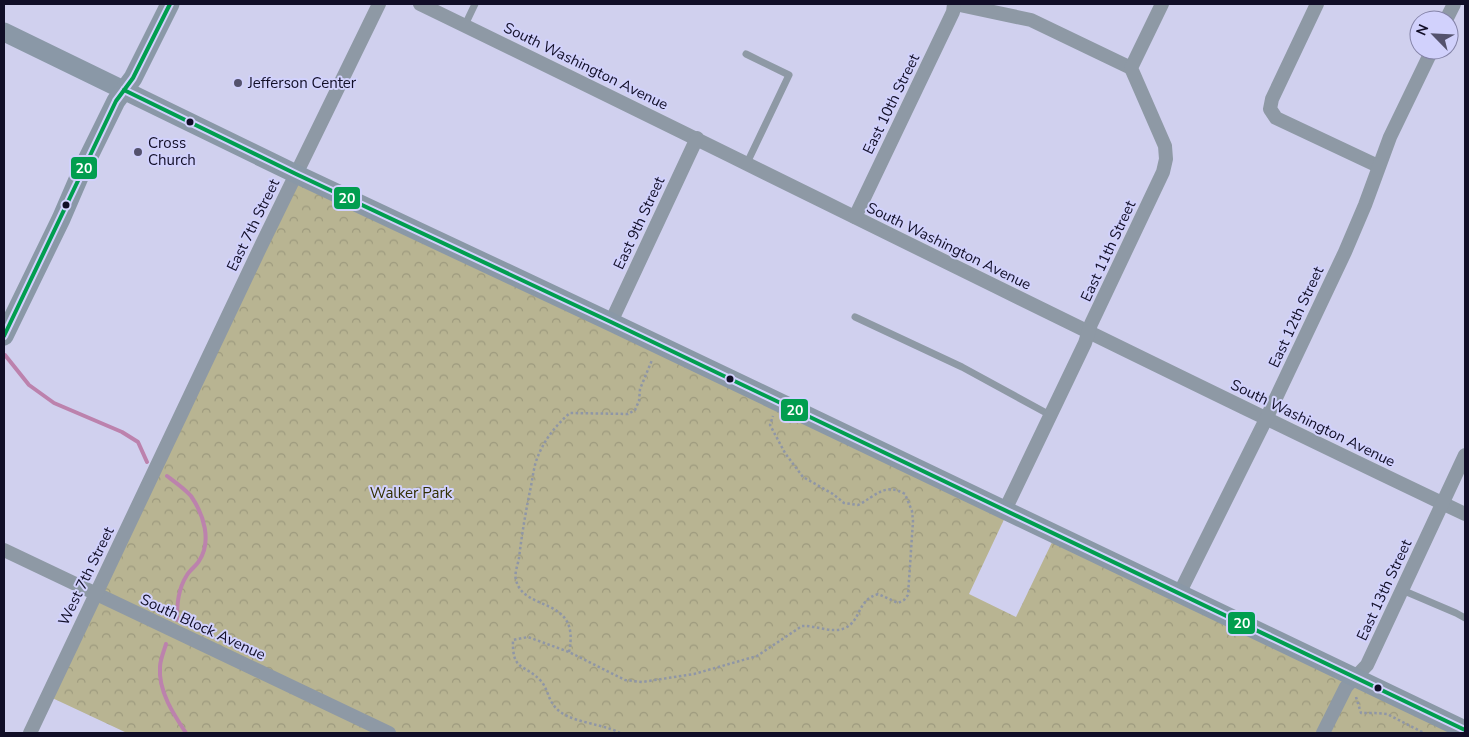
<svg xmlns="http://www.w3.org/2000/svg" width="1469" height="737" viewBox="0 0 1469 737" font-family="'Nunito Sans',sans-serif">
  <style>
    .park { fill: url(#park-crowns) }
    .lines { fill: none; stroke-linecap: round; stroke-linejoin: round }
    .stream { stroke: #bc82ad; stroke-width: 4 }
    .path { stroke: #8f96a6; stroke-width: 2.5; stroke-dasharray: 2.5 2.5; stroke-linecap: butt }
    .lane { stroke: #8e99a5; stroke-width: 7 }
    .street { stroke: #8e99a5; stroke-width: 14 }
    .secondary { stroke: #8a98a7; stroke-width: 19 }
    .bus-1-casing { stroke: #d1d1fc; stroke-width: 8 }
    .bus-1 { stroke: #019e4f; stroke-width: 4 }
    .poi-dot { fill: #54526d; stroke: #d1d1fc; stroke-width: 2 }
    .bus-dot { fill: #110e27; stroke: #d1d1fc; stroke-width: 2 }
    .labels { text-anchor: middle; stroke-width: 4; stroke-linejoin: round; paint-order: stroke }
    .street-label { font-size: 15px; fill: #110e27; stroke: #d1d1fc }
    .poi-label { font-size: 15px; fill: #110e27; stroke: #d1d1fc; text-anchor: start }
    .park-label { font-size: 15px; fill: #312e02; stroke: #d1d1fc }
    .line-badge { stroke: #d1d1fc; stroke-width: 2 }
    .badge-label { font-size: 14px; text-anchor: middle; font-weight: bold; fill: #fff }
  </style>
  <defs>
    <pattern id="park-crowns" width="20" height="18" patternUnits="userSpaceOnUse" patternTransform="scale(1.25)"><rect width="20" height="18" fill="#b8b492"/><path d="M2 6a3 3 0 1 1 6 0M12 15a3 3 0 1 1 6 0" fill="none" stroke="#9d9a7e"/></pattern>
  </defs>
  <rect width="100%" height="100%" fill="#d0d0ee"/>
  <path class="park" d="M296,174l712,337 -39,83 47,23 40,-83 409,199h-1338l-79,-37z"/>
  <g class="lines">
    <g class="stream">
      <path d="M5,355l24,30 25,18 68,29 16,10 9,20"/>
      <path d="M167,476c8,6 18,13 24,20 13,19 21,45 8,65 -3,5 -9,9 -12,14 -9,14 -10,29 -10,45"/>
      <path d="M166,644c-2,7 -6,16 -6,23 -2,24 14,48 26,66"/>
    </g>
    <g class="path">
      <path d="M569,652c12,-57 -45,-39 -53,-72 -2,-6 2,-16 3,-22 3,-25 7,-48 12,-72 2,-10 3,-21 7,-30 7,-17 18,-31 32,-43l58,1 7,-4 4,-9 1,-12 12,-29"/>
      <path d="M1356,697l5,16h14l12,1 37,19"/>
      <path d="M620,733c-18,-10 -51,-10 -64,-25 -8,-8 -8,-19 -15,-27 -17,-18 -29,-9 -28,-41l15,-3 41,15 56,28 17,2 52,-8 63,-18 45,-30c13,-1 30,8 43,2 17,-8 11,-27 33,-34l20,9 6,-3 4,-5 5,-74 -1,-10 -7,-17c-20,-12 -29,2 -47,11l-14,-2 -11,-9 -30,-17 -18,-24 -15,-28 3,-9"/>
    </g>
    <g class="lane">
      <path d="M465,25l10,-21"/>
      <path d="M746,54l43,21 -42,88"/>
      <path d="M855,317l107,50 88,48"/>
      <path d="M1402,590l54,23 9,5"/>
    </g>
    <g class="street">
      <path d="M420,4c349,169 695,344 1045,510"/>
      <path d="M955,4l76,16 100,48"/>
      <path d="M1317,4l-45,95 -2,10 6,9 102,48"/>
      <path d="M1446,20l8,-16"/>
      <path d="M855,217l98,-205 1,-8"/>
      <path d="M611,322l86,-184"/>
      <path d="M1005,510l80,-167 6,-19 72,-152 3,-13 -1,-13 -34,-78 31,-64"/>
      <path d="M4,550l385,183"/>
      <path d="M1179,594l87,-175 79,-167 20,-47 25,-68 42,-87"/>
      <path d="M30,733l230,-485 119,-244"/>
      <path d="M1323,733l23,-46 21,-22 98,-210"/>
    </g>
    <g class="secondary">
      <path d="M4,32l292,142 315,148 854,408"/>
      <path d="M4,336l57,-117 22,-51 33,-67 17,-23 37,-74"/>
    </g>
    <defs>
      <g id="bus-1">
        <path d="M124,90l172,84 315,148 854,408"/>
        <path d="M4,336l112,-235 17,-23 37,-74"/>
      </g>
    </defs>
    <use href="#bus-1" class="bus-1-casing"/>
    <use href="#bus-1" class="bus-1"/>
  </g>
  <g class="poi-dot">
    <circle cx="238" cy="83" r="5"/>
    <circle cx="138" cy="152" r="5"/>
  </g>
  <g class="bus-dot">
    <circle cx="190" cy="122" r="4.5"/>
    <circle cx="66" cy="205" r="4.5"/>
    <circle cx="730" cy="379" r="4.5"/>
    <circle cx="1378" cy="688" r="4.5"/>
  </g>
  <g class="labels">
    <g class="street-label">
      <text transform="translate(586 66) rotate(26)" y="5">South Washington Avenue</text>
      <text transform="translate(891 104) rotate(-64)" y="5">East 10th Street</text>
      <text transform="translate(639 223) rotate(-65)" y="5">East 9th Street</text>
      <text transform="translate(253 225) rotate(-64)" y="5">East 7th Street</text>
      <text transform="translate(949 246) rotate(26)" y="5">South Washington Avenue</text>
      <text transform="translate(1108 251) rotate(-65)" y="5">East 11th Street</text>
      <text transform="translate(1296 317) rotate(-65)" y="5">East 12th Street</text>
      <text transform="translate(1313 423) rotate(26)" y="5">South Washington Avenue</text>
      <text transform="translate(86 576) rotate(-64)" y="5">West 7th Street</text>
      <text transform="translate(1384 590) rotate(-65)" y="5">East 13th Street</text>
      <text transform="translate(203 627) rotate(25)" y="5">South Block Avenue</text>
    </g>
    <g class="poi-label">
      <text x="248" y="88">Jefferson Center</text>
      <text x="148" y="148">Cross<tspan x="148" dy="17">Church</tspan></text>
    </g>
    <g class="park-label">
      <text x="411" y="498">Walker Park</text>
    </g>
  </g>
  <g class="line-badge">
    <rect x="70" y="156" width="28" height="24" rx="5" fill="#019e4f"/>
    <rect x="333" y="186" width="28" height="24" rx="5" fill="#019e4f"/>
    <rect x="780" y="398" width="29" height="24" rx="5" fill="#019e4f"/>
    <rect x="1227" y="611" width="29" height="24" rx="5" fill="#019e4f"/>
  </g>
  <g class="badge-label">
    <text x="84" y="173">20</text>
    <text x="347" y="203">20</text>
    <text x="795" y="415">20</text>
    <text x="1242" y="628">20</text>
  </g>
  <rect width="1469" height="737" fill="none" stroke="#110e27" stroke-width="10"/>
  <g transform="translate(1434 35) rotate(294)"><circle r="24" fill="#d1d1fc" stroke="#8483a7"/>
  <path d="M0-4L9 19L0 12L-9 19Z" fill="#54526d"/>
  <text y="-8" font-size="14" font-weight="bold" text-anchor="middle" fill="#110e27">N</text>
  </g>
</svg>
